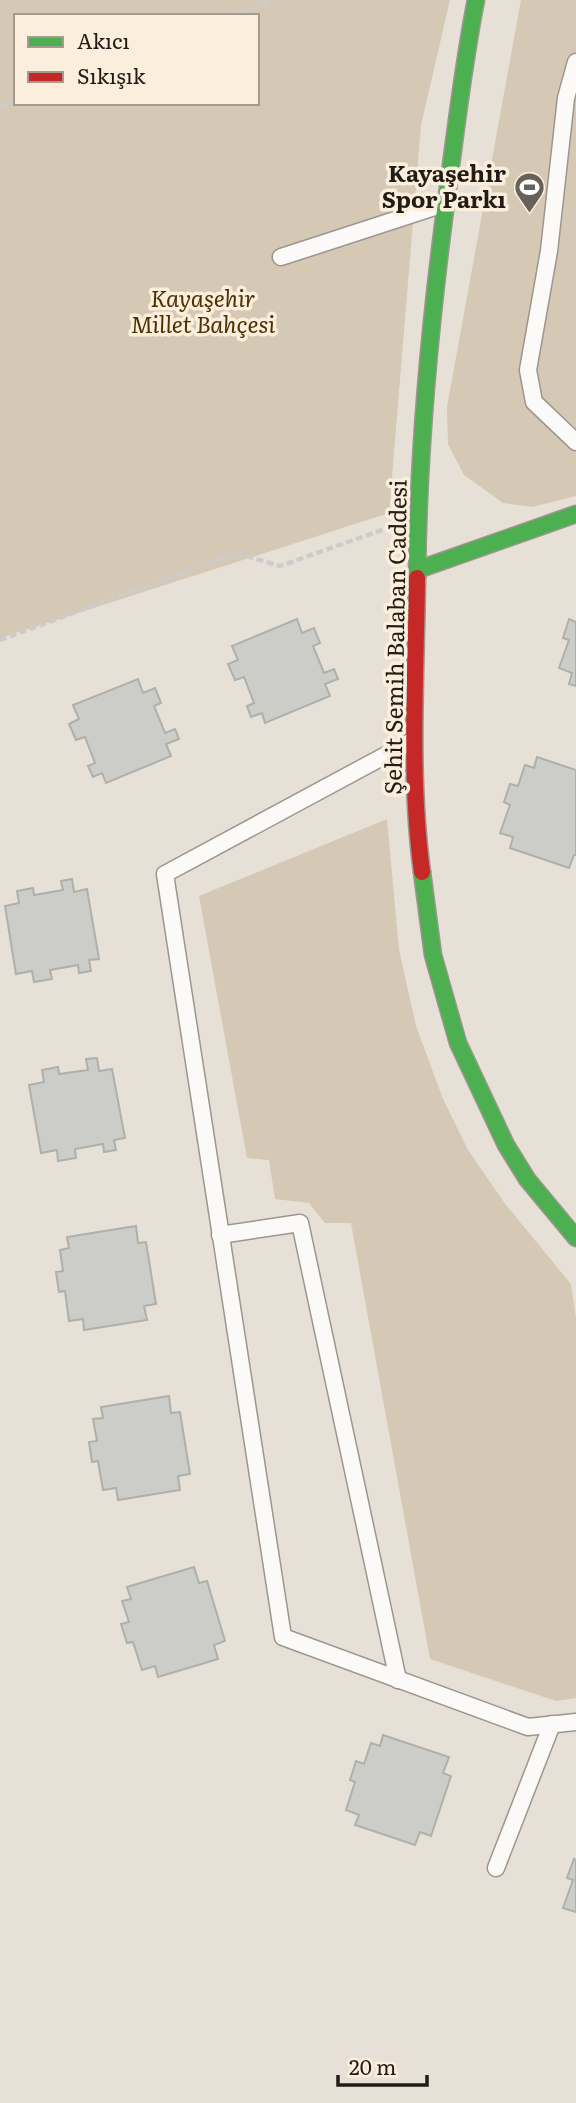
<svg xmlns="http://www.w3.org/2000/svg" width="576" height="2103" viewBox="0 0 576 2103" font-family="Literata,serif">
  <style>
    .green { fill: #d5c8b4; fill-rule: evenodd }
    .building { fill: #cccdc9; stroke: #aeb0ac; stroke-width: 2 }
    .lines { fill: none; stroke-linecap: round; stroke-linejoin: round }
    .lane-casing { stroke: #9c968f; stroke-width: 19 }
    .fast-casing { stroke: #9c968f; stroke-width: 19 }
    .jam-casing { stroke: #9c968f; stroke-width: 19 }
    .path { stroke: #ceccca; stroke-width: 4.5; stroke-dasharray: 7 3.5; stroke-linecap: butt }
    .lane { stroke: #fbfaf9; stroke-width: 16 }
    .fast { stroke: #4caf50; stroke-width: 16 }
    .jam { stroke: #c62828; stroke-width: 16 }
    .labels { text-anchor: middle; stroke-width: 7; stroke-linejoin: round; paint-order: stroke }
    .poi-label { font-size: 23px; font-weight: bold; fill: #211d16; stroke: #fbeedc; text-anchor: end }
    .park-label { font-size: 23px; font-style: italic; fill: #4c3200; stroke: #fbeedc }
    .street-label { font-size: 23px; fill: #211d16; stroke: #fbeedc }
  </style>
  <rect width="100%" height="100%" fill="#e7e0d6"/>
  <g class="green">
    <path d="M0,0h450l-29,125 -32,388 -389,125zM16,16h241v87h-241z"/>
    <path d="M521,0h55v496l-44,11 -29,-4 -39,-28 -16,-31 -1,-37z"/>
    <path d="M387,819l12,131 17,76 27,73 25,51 38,55 65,79 5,34v380l-20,3 -126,-42 -79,-436h-26l-16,-20 -34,-4 -6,-39 -22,-2 -48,-262z"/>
  </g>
  <g class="building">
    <path d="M297,619l5,14 12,-5 6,15 -7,3 11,27 10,-4 4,10 -13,5 5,12 -65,27 -3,-10 -11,4 -4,-11 7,-3 -10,-26 -9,3 -7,-16 10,-4 -6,-14z"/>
    <path d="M569,619l7,3v64l-7,-2 3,-11 -13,-5 10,-28 -6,-2z"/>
    <path d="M138,679l5,14 12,-5 6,15 -7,3 11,27 10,-4 4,10 -13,5 5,12 -65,27 -4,-10 -9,4 -5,-11 7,-3 -10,-26 -9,3 -7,-16 10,-5 -6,-14z"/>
    <path d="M537,757l39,13v85h-2l-5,13 -59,-20 3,-11 -13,-4 10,-28 -6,-3 6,-18 8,2 7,-21 9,3z"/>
    <path d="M72,879l2,13 13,-3 12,70 -10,1 2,11 -12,2 -1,-8 -28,5 2,9 -18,3 -2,-11 -16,3 -11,-68 14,-3 -2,-12 16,-3 1,7 29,-5 -2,-9z"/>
    <path d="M97,1058l2,13 13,-2 13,69 -11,2 2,10 -12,2 -1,-8 -28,5 1,9 -18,3 -1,-11 -16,3 -12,-68 15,-3 -2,-12 16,-3 1,7 29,-4 -2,-11z"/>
    <path d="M136,1226l2,17 8,-1 10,62 -12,2 3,14 -63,10 -1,-11 -14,2 -4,-30 -6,1 -3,-20 7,-1 -3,-21 9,-2 -2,-11z"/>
    <path d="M169,1396l2,17 9,-1 10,62 -12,2 2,14 -62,10 -2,-12 -13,2 -5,-29 -6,1 -3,-20 8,-1 -4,-22 10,-1 -2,-11z"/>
    <path d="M194,1567l5,16 8,-2 18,60 -11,4 4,14 -60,18 -3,-11 -13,4 -9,-28 -6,1 -6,-19 8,-2 -7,-21 9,-2 -4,-12z"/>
    <path d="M383,1735l66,22 -6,16 8,3 -20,60 -11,-4 -5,13 -60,-20 4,-10 -13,-5 9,-28 -5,-2 6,-19 8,3 7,-21 9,3z"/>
    <path d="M574,1859l2,1v52l-13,-4 10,-28 -6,-2z"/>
  </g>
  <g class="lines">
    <defs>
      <g id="lane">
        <path d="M576,62l-10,36 -17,153 -21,119 6,32 42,40"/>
        <path d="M281,257l163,-53"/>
        <path d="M412,741l-247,133 118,763 245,90 48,-5"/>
        <path d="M220,1235l80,-12 98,457"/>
        <path d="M496,1868l56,-144"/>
      </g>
      <g id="fast">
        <path d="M417,570l159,-56"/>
        <path d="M417,578c1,-129 13,-256 30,-383 9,-65 16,-130 29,-195"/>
        <path d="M422,872l11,83 25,88 48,102 21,34 49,59"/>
      </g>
      <path id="jam" d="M417,578c-1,97 -8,198 5,294"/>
    </defs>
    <use href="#lane" class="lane-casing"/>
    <use href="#fast" class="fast-casing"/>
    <use href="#jam" class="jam-casing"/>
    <g class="path">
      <path d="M233,16l40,-16"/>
      <path d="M0,106l16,-6"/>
      <path d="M0,640l236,-87 44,13 105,-37"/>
    </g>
    <use href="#lane" class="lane"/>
    <use href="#fast" class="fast"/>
    <use href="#jam" class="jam"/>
  </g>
  <defs>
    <symbol id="stadium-pin" viewBox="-11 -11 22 30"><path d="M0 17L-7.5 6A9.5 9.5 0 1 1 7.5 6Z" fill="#666159" stroke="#fbeedc"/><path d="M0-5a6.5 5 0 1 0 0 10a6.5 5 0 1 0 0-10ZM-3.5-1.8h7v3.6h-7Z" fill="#fff"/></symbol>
  </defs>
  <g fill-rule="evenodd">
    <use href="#stadium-pin" x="512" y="170" width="35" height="47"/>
  </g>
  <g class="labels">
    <g class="poi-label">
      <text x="506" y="182">Kayaşehir<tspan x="506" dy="26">Spor Parkı</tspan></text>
    </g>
    <g class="park-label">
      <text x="203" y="307">Kayaşehir<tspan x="203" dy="26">Millet Bahçesi</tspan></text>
    </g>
    <g class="street-label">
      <text transform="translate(396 637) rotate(-89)" y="8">Şehit Semih Balaban Caddesi</text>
    </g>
  </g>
  <rect x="14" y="14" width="245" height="91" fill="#fbeedc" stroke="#a49a8d" stroke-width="2"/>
  <rect x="28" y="37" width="35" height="10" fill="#4caf50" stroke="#a49a8d" stroke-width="2"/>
  <text x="77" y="49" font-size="21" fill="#211d16">Akıcı</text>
  <rect x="28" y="72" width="35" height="10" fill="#c62828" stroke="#a49a8d" stroke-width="2"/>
  <text x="77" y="84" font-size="21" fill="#211d16">Sıkışık</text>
  <path d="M338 2075v10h89v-10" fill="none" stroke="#211d16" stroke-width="3.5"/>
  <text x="349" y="2075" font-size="21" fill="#211d16" stroke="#fbeedc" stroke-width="5" paint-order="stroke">20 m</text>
</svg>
